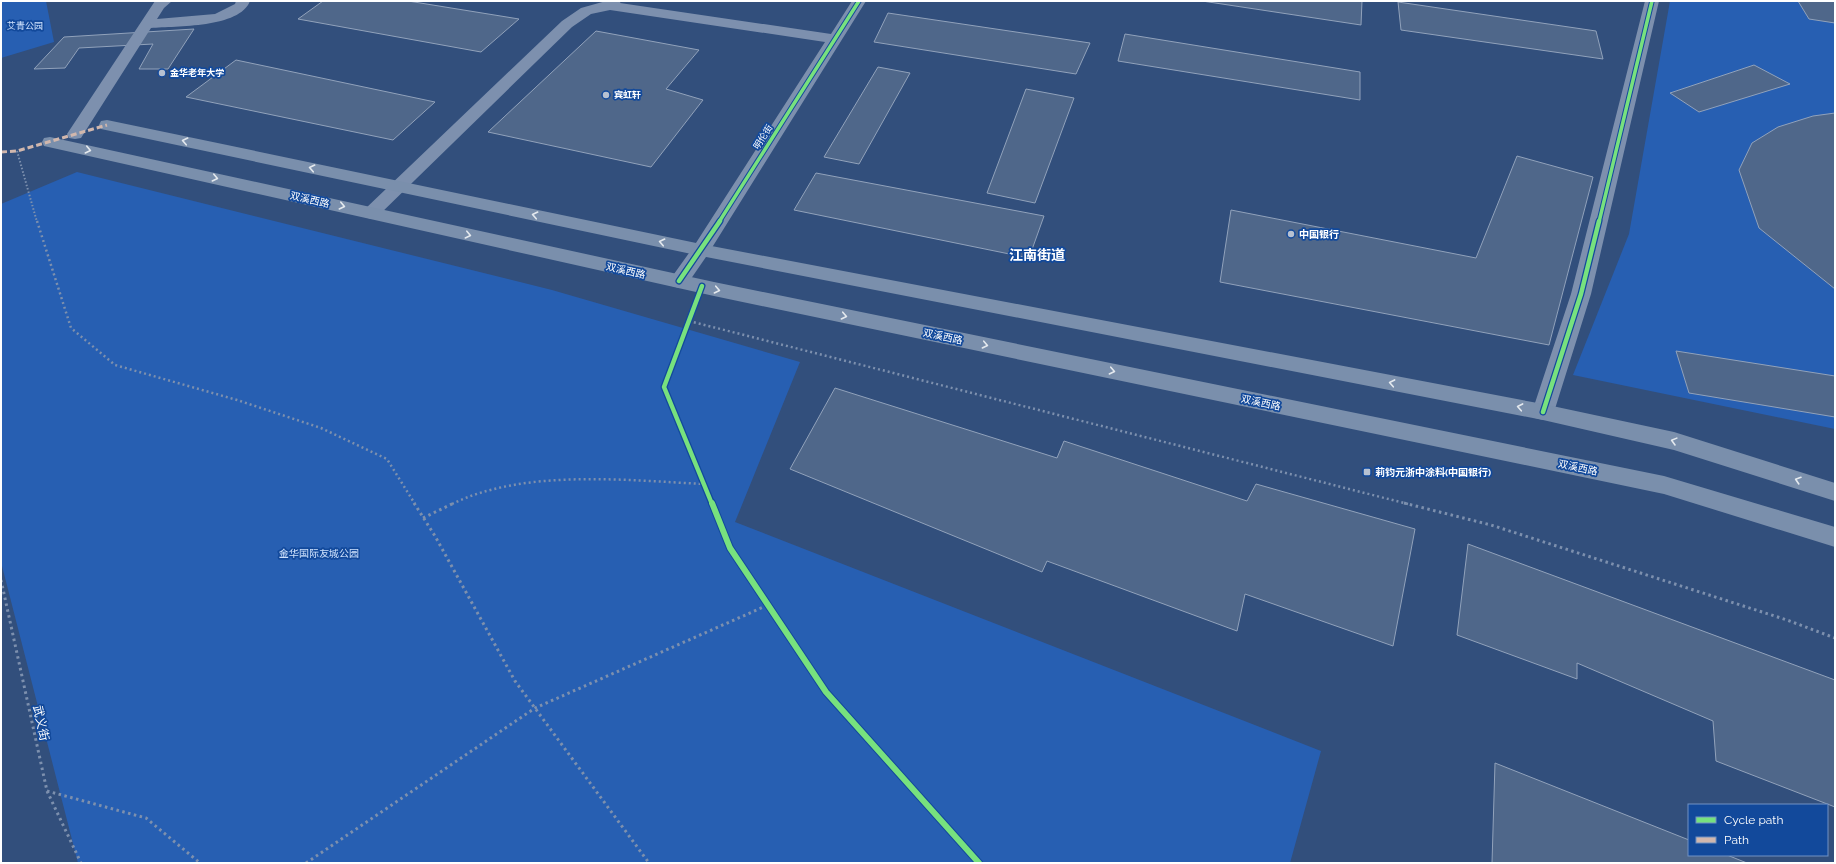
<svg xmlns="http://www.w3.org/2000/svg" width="1836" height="864" viewBox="0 0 1836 864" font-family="Raleway,'Noto Sans SC',sans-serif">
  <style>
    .green { fill: #275fb2 }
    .building { fill: #4f678a; stroke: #91a2bb }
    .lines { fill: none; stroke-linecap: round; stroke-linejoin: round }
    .path-far2 { stroke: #7d90ae; stroke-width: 2; stroke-dasharray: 1.5 2; stroke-linecap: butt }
    .path-far1 { stroke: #7d90ae; stroke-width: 2.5; stroke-dasharray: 2 3; stroke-linecap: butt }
    .path { stroke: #7d90ae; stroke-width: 3; stroke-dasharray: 2.5 3.5; stroke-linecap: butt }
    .minor { fill: #7d90ae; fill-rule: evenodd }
    .major { fill: #7a8fac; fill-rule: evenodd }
    .quiet { stroke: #d1b7ad; stroke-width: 3; stroke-dasharray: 6 3; stroke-linecap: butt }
    .cycleway-far2-casing { stroke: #12499b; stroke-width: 5.5 }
    .cycleway-far1-casing { stroke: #12499b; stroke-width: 7 }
    .cycleway-casing { stroke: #12499b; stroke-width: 8 }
    .cycleway-far2 { stroke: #77e17e; stroke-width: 3.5 }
    .cycleway-far1 { stroke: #77e17e; stroke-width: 4.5 }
    .cycleway { stroke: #77e17e; stroke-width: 6 }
    .oneway { stroke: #e4e9ee }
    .poi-dot { fill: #b7c1d1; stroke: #12499b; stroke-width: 1.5 }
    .labels { text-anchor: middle; stroke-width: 3.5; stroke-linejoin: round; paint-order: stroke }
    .far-park-label { font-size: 9px; fill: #cfe2fd; stroke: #12499b }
    .far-poi-label { font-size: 9px; font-weight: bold; fill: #fff; stroke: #12499b; text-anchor: start }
    .far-street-label { font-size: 9px; fill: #fff; stroke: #12499b }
    .street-label { font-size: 10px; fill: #fff; stroke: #12499b }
    .poi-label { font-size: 10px; font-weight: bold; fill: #fff; stroke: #12499b; text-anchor: start }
    .park-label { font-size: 10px; fill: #cfe2fd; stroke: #12499b }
    .near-street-label { font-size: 12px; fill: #fff; stroke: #12499b }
    .district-label { font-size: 14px; font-weight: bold; fill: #fff; stroke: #12499b }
  </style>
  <rect width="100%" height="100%" fill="#324f7c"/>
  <g class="green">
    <path d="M1,1h45l8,41 -53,16z"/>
    <path d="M1670,1h165v428l-262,-54 56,-141z"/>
    <path d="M77,172l475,118 248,72 -65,160 586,229 -31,112h-1212l-77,-301v-358z"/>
  </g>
  <g class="building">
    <path d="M323,1h85l111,18 -38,33 -183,-33z"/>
    <path d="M1202,1h160l-1,24z"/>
    <path d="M1798,1h37v22l-26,-4z"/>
    <path d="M1398,2l198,29 7,28 -202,-29z"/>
    <path d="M888,13l202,30 -14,31 -202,-32z"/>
    <path d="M194,29l-26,40h-29l14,-25 -74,4 -14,20 -31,1 30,-32z"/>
    <path d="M596,31l103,19 -33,39 37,11 -52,67 -163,-35z"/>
    <path d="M1125,34l235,38v28l-242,-39z"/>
    <path d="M236,60l199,42 -42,38 -207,-43z"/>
    <path d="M1754,65l36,19 -91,28 -29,-19z"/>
    <path d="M878,67l32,6 -51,91 -35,-7z"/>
    <path d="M1026,89l48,9 -39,105 -48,-10z"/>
    <path d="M1835,113v176l-76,-61 -20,-58 13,-27 26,-16 35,-11z"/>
    <path d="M1517,156l76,21 -44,168 -329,-63 11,-72 245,48z"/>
    <path d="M816,173l228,43 -15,42 -235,-48z"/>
    <path d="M1676,351l159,25v41l-146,-24z"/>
    <path d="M835,388l222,70 7,-17 183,60 9,-17 159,45 -22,117 -148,-52 -8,37 -190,-70 -5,11 -252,-103z"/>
    <path d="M1468,544l367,136v127l-119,-46 -3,-40 -136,-58v16l-120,-44z"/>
    <path d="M1495,763l194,77v15h38l20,8h-255z"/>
  </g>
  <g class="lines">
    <path class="path-far2" d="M17,151l20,71"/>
    <g class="path-far1">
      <path d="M37,221l34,107 44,37 122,35 84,28 66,31 28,45"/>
      <path d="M689,321l719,183"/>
      <path d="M452,504c71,-35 173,-24 251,-20"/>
    </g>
    <g class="path">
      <path d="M414,503l21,33 80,145 134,182"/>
      <path d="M1404,503l87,22 296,95 48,18"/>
      <path d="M423,518l31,-15"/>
      <path d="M1,580l46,211 34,72"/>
      <path d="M47,791l99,27 54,45"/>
      <path d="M306,863l229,-155 233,-103"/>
    </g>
    <g class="minor">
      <path d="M155,1h17l-8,7 -7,11 58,-5 20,-10 1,-3h14c-10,27 -74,25 -99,27l-70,110 -6,1 -6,-1 -2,-4z"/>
      <path d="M606,1h15l-1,2 211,31 21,-33h14l-158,253 -22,32 -7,2 -7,-2 -3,-5 25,-35 131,-204 -215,-32 -19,4 -19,13 -195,190 -6,2 -6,-2 -3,-4 3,-4 197,-188 19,-13z"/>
      <path d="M1645,1h14l-68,293 -37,118 -3,6 -8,2 -8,-2 -3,-6 39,-118z"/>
    </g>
    <g class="major">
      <path d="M107,120l594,124 842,160 131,28 161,51v18l-161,-51 -131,-30 -842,-164 -600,-127 -2,-4 2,-4z"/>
      <path d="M50,137l664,145 950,194 171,51v20l-171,-53 -950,-198 -670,-150 -2,-4 2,-4z"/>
    </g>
    <path class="quiet" d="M1,152l16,-1 90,-26"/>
    <defs>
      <g id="cycleway-far2">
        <path d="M719,222l140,-221"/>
        <path d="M1599,222l53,-221"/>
      </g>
      <g id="cycleway-far1">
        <path d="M679,281l41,-60"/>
        <path d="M702,286l-38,101 48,117"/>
        <path d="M1543,412l38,-118 18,-73"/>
      </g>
      <path id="cycleway" d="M712,503l18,45 96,144 153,171"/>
    </defs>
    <use href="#cycleway-far2" class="cycleway-far2-casing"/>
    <use href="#cycleway-far1" class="cycleway-far1-casing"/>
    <use href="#cycleway" class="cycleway-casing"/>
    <use href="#cycleway-far2" class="cycleway-far2"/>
    <use href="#cycleway-far1" class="cycleway-far1"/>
    <use href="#cycleway" class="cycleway"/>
  </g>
  <defs><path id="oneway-chevron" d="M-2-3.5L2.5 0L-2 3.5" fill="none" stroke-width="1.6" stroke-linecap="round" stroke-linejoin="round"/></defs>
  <g class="oneway">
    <use href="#oneway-chevron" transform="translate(185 141) rotate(-168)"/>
    <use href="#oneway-chevron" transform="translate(88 150) rotate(13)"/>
    <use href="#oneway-chevron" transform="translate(312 168) rotate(-168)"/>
    <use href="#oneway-chevron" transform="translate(215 178) rotate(13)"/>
    <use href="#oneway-chevron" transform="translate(342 206) rotate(13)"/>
    <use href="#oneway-chevron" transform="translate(535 215) rotate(-168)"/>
    <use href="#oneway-chevron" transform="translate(468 235) rotate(13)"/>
    <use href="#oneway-chevron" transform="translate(662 242) rotate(-168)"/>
    <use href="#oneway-chevron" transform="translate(717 290) rotate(12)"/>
    <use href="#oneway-chevron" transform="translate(844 316) rotate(12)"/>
    <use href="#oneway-chevron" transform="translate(985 345) rotate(12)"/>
    <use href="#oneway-chevron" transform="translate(1112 371) rotate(12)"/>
    <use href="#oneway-chevron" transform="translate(1392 383) rotate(-169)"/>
    <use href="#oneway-chevron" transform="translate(1520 407) rotate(-169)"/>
    <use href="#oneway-chevron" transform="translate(1674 441) rotate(-165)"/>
    <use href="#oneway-chevron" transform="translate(1798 480) rotate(-162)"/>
  </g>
  <g class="poi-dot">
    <circle cx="162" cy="73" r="4"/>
    <circle cx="606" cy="95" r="4"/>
    <circle cx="1291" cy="234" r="4"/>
    <rect x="1363" y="468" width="8" height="8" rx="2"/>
  </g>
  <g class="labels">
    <g class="far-park-label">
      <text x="25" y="29">艾青公园</text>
    </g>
    <g class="far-poi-label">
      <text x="170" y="76">金华老年大学</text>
      <text x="614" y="98">宾虹轩</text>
    </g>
    <g class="far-street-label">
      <text transform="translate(763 137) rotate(-57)" y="3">明伦街</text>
    </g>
    <g class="street-label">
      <text transform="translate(310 199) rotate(13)" y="4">双溪西路</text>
      <text transform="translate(626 270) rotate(13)" y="4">双溪西路</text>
      <text transform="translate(943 336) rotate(12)" y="4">双溪西路</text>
      <text transform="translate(1261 402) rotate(12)" y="4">双溪西路</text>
      <text transform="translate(1578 467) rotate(12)" y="4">双溪西路</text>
    </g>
    <g class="poi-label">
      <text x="1299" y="238">中国银行</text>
      <text x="1375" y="476">莉钧元浙中涂料(中国银行)</text>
    </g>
    <g class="park-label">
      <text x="319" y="557">金华国际友城公园</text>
    </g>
    <g class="near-street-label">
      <text transform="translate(41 723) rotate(78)" y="4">武义街</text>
    </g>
    <g class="district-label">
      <text x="1037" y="260">江南街道</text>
    </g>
  </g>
  <rect width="1836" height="864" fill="none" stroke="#ffffff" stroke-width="4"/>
  <rect x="1688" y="804" width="140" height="52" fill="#12499b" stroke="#7192c3"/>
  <rect x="1696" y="817" width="20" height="6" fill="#77e17e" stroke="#7192c3"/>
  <text x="1724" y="824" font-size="12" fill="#ffffff">Cycle path</text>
  <rect x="1696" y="837" width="20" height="6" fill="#d1b7ad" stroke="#7192c3"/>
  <text x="1724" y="844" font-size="12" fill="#ffffff">Path</text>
</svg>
